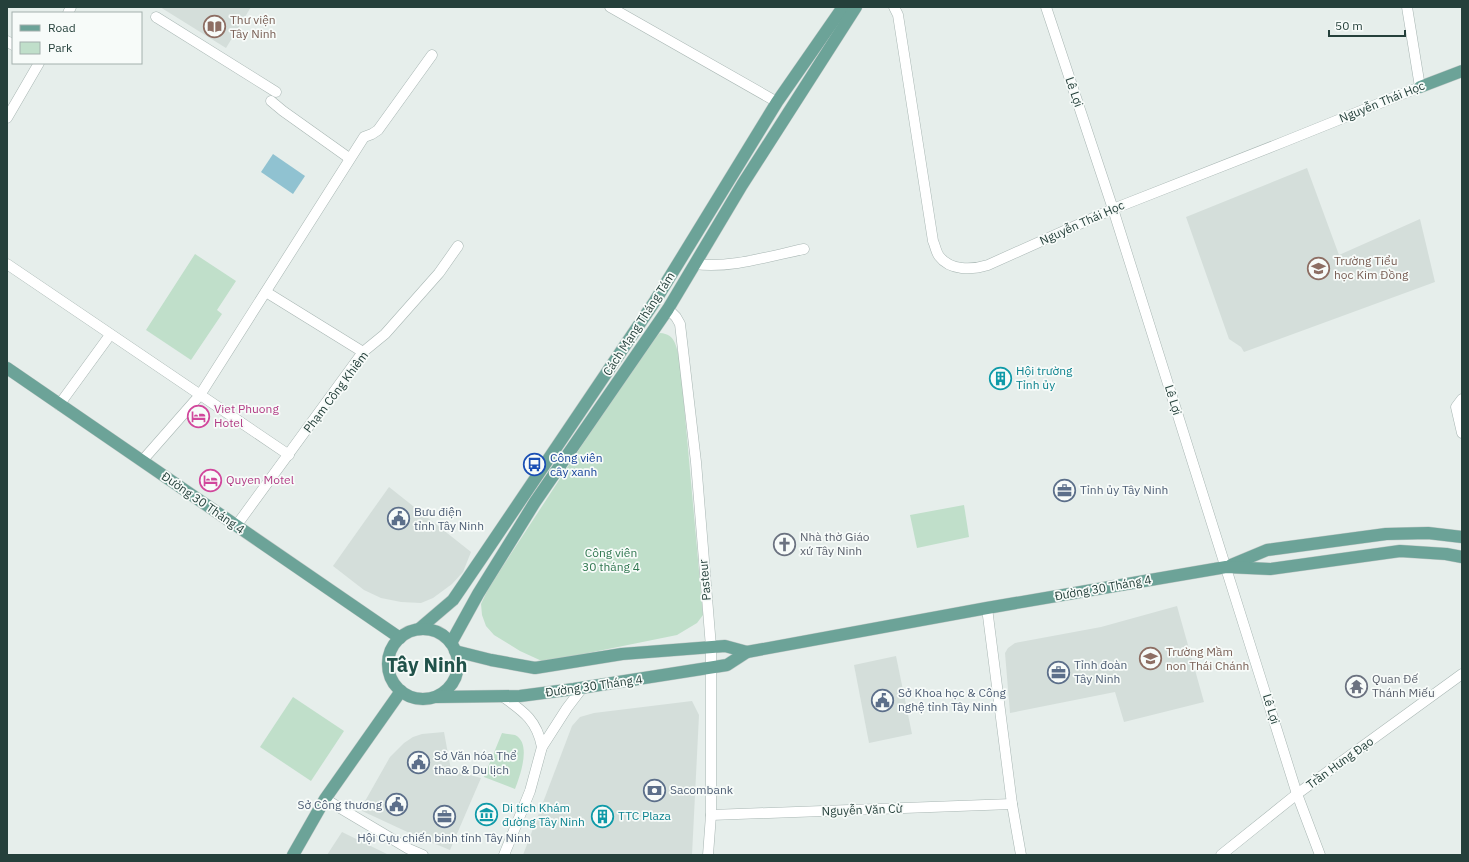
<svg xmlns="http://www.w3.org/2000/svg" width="1469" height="862" viewBox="0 0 1469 862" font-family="'IBM Plex Sans',sans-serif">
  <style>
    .built { fill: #d4deda }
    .green { fill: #c0dfca }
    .water { fill: #90c2d1 }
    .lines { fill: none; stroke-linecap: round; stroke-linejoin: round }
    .minor-casing { stroke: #a8b6b3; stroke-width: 11 }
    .major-casing { stroke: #c2cac8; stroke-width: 13 }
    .minor { stroke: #fff; stroke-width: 10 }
    .major { stroke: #6ca398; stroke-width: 12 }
    .labels { text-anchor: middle; stroke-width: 3.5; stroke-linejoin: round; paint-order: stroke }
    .education-label { font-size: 12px; fill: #785e54; stroke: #f7fbf9; text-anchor: start }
    .street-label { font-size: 12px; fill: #25403b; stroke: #f7fbf9 }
    .culture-label { font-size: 12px; fill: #0d838f; stroke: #f7fbf9; text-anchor: start }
    .hotel-label { font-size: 12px; fill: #b23c85; stroke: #f7fbf9; text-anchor: start }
    .transit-label { font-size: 12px; fill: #164399; stroke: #f7fbf9; text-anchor: start }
    .service-label { font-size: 12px; fill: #4e5e75; stroke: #f7fbf9; text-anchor: start }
    .worship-label { font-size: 12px; fill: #5b616d; stroke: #f7fbf9; text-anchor: start }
    .park-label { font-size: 12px; fill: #307750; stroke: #f7fbf9 }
    .town-label { font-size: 20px; font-weight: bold; fill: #21524a; stroke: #f7fbf9 }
  </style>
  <rect width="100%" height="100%" fill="#e6eeeb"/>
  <g class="built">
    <path d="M160,7h91l-25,41z"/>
    <path d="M1307,168l32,87 81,-36 15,63 -191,70 -3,-5 -12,-8 -43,-122z"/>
    <path d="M389,487l82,65 -8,20 -11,12 -19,14 -12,5 -20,-1 -20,-4 -17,-8 -31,-24z"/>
    <path d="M1177,606l27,96 -80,20 -9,-30 -105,21 -5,-60 3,-5 7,-5 86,-16z"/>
    <path d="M896,656l16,78 -43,9 -15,-78z"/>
    <path d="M692,701l7,14 -7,140h-169l49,-129 8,-9 14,-4z"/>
    <path d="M444,732l7,38 30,8 -31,72 -34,-14 -56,-26 30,-53 14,-14 9,-6 9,-3z"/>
    <path d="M342,832l47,23h-62z"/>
  </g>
  <g class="green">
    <path d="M195,254l41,27 -19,29 5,4 -31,46 -45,-30z"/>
    <path d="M660,333c16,1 16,14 20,27l23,255 -6,8 -20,12 -133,27 -24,-11 -26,-16 -8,-9 -4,-11 -1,-11 7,-15 156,-239 8,-10z"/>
    <path d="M964,505l5,32 -52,11 -7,-33z"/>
    <path d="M293,697l51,34 -33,50 -51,-34z"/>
    <path d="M502,733c4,1 9,1 13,2 17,8 5,41 0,54l-31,-12z"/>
  </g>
  <path class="water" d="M273,154l32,22 -12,18 -32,-22z"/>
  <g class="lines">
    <defs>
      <g id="minor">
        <path d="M610,7l167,95"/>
        <path d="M894,7l4,8 35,226c2,4 3,11 6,15 11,15 33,14 49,9l125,-56 173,-68 134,-54 -13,-80"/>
        <path d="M1046,7l67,202 184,585 23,61"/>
        <path d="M68,13l3,-6"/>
        <path d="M156,17l120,75"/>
        <path d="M7,41l6,4"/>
        <path d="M271,101l12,10 66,47"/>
        <path d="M7,118l32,-55"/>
        <path d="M7,264l282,191"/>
        <path d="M695,264c34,5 75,-8 109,-15"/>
        <path d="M266,292l97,60"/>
        <path d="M668,309l8,8 4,7 16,138 15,185v168l-3,40"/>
        <path d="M1462,399l-6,8 6,26"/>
        <path d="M59,405l51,-70"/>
        <path d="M142,461l58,-66 164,-258 8,-3 6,-4 54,-75"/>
        <path d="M236,526l127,-174 22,-18 54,-61 19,-27"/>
        <path d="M987,608l25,196 9,51"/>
        <path d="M502,696c21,15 35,24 40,51"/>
        <path d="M325,799l84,50 14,6"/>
        <path d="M711,815l301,-11"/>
        <path d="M504,855l26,-64 12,-44 25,-39 16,-21"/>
        <path d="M1221,855l76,-61 165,-120"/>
      </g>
      <g id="major">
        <path d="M1420,87l42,-16"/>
        <path d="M7,368l393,270"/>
        <path d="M1231,565l36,-15 119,-16 42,-1 34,4"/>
        <path d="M419,629l34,-29 30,-44 172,-255 122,-199 66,-95"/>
        <circle cx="423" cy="664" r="35"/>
        <path d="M451,643l27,-49 57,-92 133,-193 74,-124 114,-178"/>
        <path d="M455,651l36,9 44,8 87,-14 103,-8 22,6"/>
        <path d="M436,697l84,-1 54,-7 153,-24 20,-13 240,-44 239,-41 44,2 130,-18 46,3 16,3"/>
        <path d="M293,855l32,-56 76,-108"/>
      </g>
    </defs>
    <use href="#minor" class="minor-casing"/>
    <use href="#major" class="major-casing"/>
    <use href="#minor" class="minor"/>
    <use href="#major" class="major"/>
  </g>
  <defs>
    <symbol id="library-ring" viewBox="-11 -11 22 22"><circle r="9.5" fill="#f7fbf9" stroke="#8d6e63" stroke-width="1.5"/><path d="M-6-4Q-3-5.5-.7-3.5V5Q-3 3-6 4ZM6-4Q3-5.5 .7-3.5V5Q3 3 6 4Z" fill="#8d6e63"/></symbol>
    <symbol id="school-ring" viewBox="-11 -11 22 22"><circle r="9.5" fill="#f7fbf9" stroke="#8d6e63" stroke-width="1.5"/><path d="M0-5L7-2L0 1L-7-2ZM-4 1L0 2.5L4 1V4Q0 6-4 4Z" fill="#8d6e63"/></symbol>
    <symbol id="building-ring" viewBox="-11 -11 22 22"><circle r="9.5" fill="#f7fbf9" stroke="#0f9aa8" stroke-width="1.5"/><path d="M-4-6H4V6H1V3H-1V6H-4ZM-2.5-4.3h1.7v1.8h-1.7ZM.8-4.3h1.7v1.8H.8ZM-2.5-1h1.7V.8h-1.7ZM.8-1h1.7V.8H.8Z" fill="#0f9aa8"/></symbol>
    <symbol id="hotel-ring" viewBox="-11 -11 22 22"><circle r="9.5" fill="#f7fbf9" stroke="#d1479c" stroke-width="1.5"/><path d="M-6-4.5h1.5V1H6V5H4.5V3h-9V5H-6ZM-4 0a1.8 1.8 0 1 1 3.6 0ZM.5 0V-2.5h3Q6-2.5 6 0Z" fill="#d1479c"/></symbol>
    <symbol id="bus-ring" viewBox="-11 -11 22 22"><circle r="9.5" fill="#f7fbf9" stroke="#1a4fb4" stroke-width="1.5"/><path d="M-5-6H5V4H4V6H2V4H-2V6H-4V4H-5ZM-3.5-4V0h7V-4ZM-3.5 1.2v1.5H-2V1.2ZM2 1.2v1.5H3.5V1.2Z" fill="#1a4fb4"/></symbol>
    <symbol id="office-ring" viewBox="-11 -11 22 22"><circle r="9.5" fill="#f7fbf9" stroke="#5c6f8a" stroke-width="1.5"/><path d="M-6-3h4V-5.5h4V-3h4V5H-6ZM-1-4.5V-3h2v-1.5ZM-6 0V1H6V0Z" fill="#5c6f8a"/></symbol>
    <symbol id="civic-ring" viewBox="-11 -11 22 22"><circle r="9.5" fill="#f7fbf9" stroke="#5c6f8a" stroke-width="1.5"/><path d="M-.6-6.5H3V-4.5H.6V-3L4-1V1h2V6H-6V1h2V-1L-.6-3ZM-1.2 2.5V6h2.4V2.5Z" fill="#5c6f8a"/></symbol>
    <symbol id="church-ring" viewBox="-11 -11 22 22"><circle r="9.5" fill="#f7fbf9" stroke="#6b7280" stroke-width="1.5"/><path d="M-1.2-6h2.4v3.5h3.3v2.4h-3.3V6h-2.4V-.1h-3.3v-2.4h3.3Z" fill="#6b7280"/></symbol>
    <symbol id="temple-ring" viewBox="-11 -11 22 22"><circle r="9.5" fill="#f7fbf9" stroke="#6b7280" stroke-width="1.5"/><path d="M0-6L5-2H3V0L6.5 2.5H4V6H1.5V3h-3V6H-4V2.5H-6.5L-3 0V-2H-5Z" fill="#6b7280"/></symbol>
    <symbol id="bank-ring" viewBox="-11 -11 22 22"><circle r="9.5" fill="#f7fbf9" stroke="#5c6f8a" stroke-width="1.5"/><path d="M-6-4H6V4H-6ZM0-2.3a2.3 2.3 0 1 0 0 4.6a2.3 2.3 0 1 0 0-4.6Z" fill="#5c6f8a"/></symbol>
    <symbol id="museum-ring" viewBox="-11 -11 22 22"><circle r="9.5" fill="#f7fbf9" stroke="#0f9aa8" stroke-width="1.5"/><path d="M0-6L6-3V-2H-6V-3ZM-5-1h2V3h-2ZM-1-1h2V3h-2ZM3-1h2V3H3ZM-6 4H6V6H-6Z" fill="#0f9aa8"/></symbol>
  </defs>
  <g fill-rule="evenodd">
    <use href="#library-ring" x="202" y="14" width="25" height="25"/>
    <use href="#school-ring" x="1306" y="256" width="25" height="25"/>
    <use href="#building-ring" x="988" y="366" width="25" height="25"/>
    <use href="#hotel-ring" x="186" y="404" width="25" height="25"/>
    <use href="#bus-ring" x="522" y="452" width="25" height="25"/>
    <use href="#hotel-ring" x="198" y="468" width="25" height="25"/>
    <use href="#office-ring" x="1052" y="478" width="25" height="25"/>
    <use href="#civic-ring" x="386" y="506" width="25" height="25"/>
    <use href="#church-ring" x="772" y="532" width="25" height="25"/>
    <use href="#school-ring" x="1138" y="646" width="25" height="25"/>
    <use href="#office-ring" x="1046" y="660" width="25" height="25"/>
    <use href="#temple-ring" x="1344" y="674" width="25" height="25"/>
    <use href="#civic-ring" x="870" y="688" width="25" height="25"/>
    <use href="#civic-ring" x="406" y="750" width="25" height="25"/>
    <use href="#bank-ring" x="642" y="778" width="25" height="25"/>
    <use href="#civic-ring" x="384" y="792" width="25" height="25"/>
    <use href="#museum-ring" x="474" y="802" width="25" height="25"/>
    <use href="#building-ring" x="590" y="804" width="25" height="25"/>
    <use href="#office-ring" x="432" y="804" width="25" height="25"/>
  </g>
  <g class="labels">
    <g class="education-label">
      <text x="230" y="24">Thư viện<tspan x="230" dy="14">Tây Ninh</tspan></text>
      <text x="1334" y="265">Trường Tiểu<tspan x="1334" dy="14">học Kim Đồng</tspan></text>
      <text x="1166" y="656">Trường Mầm<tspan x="1166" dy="14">non Thái Chánh</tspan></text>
    </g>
    <g class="street-label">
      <text transform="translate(1074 92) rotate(71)" y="4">Lê Lợi</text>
      <text transform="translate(1382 102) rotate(-22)" y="4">Nguyễn Thái Học</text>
      <text transform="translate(1082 223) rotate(-24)" y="4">Nguyễn Thái Học</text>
      <text transform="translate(639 324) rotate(-57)" y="4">Cách Mạng Tháng Tám</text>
      <text transform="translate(336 392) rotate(-53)" y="4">Phạm Công Khiêm</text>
      <text transform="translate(1173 400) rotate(73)" y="4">Lê Lợi</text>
      <text transform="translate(203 503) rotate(35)" y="4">Đường 30 Tháng 4</text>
      <text transform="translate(705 580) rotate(-95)" y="4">Pasteur</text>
      <text transform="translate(1103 588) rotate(-10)" y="4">Đường 30 Tháng 4</text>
      <text transform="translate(594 686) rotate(-8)" y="4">Đường 30 Tháng 4</text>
      <text transform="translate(1271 709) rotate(73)" y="4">Lê Lợi</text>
      <text transform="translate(1340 763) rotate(-36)" y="4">Trần Hưng Đạo</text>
      <text transform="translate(862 810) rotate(-2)" y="4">Nguyễn Văn Cừ</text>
    </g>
    <g class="culture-label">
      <text x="1016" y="375">Hội trường<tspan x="1016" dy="14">Tỉnh ủy</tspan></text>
      <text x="502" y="812">Di tích Khám<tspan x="502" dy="14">đường Tây Ninh</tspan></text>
      <text x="618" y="820">TTC Plaza</text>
    </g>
    <g class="hotel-label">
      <text x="214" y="413">Viet Phuong<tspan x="214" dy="14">Hotel</tspan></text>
      <text x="226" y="484">Quyen Motel</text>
    </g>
    <g class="transit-label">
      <text x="550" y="462">Công viên<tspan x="550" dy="14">cây xanh</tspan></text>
    </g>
    <g class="service-label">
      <text x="1080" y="494">Tỉnh ủy Tây Ninh</text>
      <text x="414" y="516">Bưu điện<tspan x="414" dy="14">tỉnh Tây Ninh</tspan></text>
      <text x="1074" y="669">Tỉnh đoàn<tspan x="1074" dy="14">Tây Ninh</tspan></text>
      <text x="898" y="697">Sở Khoa học &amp; Công<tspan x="898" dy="14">nghệ tỉnh Tây Ninh</tspan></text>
      <text x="434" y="760">Sở Văn hóa Thể<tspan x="434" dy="14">thao &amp; Du lịch</tspan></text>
      <text x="670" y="794">Sacombank</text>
      <text x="382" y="809" text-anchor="end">Sở Công thương</text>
      <text x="444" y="842" text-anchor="middle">Hội Cựu chiến binh tỉnh Tây Ninh</text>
    </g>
    <g class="worship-label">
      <text x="800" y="541">Nhà thờ Giáo<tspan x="800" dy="14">xứ Tây Ninh</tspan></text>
      <text x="1372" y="683">Quan Đế<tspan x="1372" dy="14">Thánh Miếu</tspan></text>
    </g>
    <g class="park-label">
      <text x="611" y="557">Công viên<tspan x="611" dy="14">30 tháng 4</tspan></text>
    </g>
    <g class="town-label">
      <text x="427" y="672">Tây Ninh</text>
    </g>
  </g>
  <rect width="1469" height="862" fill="none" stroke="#25403b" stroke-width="16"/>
  <rect x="12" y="12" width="130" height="52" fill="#f7fbf9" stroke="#a3b0ad"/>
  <rect x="20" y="25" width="20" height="6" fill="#6ca398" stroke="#a3b0ad"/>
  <text x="48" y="32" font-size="12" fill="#25403b">Road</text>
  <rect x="20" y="42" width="20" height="12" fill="#c0dfca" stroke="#a3b0ad"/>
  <text x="48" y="52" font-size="12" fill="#25403b">Park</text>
  <path d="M1329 30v6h76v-6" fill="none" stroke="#25403b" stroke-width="2"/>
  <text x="1335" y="30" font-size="12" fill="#25403b" stroke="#f7fbf9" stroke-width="3" paint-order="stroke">50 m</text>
</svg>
